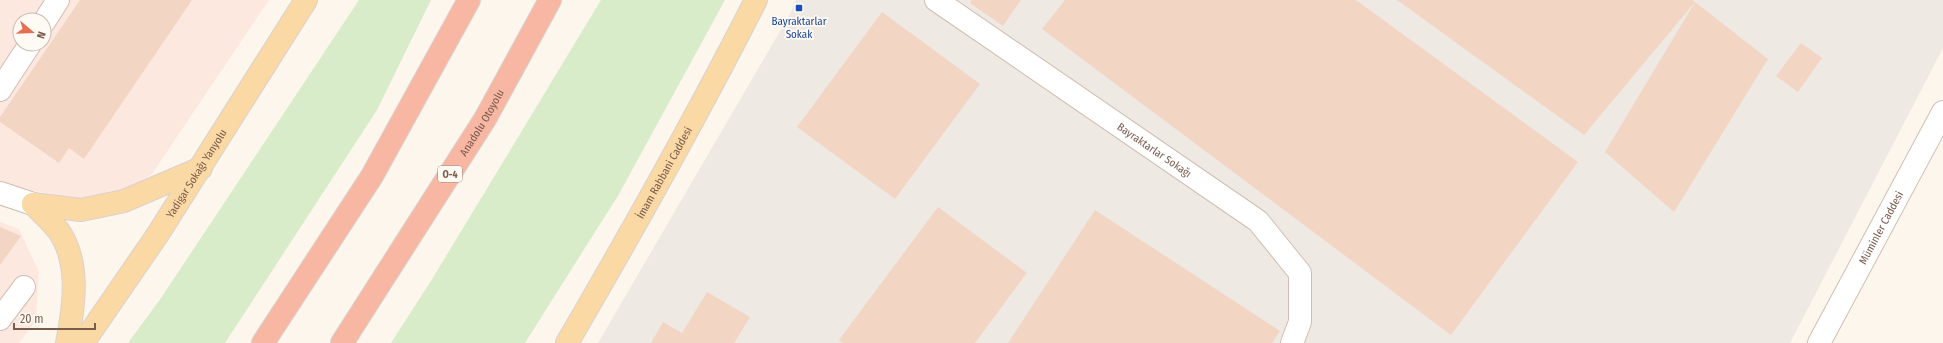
<svg xmlns="http://www.w3.org/2000/svg" width="1943" height="343" viewBox="0 0 1943 343" font-family="'Fira Sans Condensed',sans-serif">
  <style>
    .commercial { fill: #fde8e0; fill-rule: evenodd }
    .industrial { fill: #efe9e4 }
    .green { fill: #d8ecc9 }
    .building { fill: #f3d5c3 }
    .lines { fill: none; stroke-linecap: round; stroke-linejoin: round }
    .minor-casing { stroke: #d1beb0; stroke-width: 24 }
    .major-casing { stroke: #dad1cd; stroke-width: 24 }
    .highway-casing { stroke: #dad1cd; stroke-width: 24 }
    .minor { stroke: #fff; stroke-width: 22 }
    .major { stroke: #fbd9a5; stroke-width: 22 }
    .highway { stroke: #f7b7a3; stroke-width: 22 }
    .transit-dot { fill: #1a4fb4; stroke: #fffaf3; stroke-width: 1.5 }
    .labels { text-anchor: middle; stroke-width: 3.5; stroke-linejoin: round; paint-order: stroke }
    .shield { fill: #fffaf3; stroke: #a28b7f; stroke-width: 1 }
    .shield-label { font-size: 10px; font-weight: bold; fill: #7a5c4d }
    .transit-label { font-size: 11px; fill: #164399; stroke: #fffaf3 }
    .street-label { font-size: 11px; fill: #7a5c4d; stroke: #fffaf3 }
  </style>
  <rect width="100%" height="100%" fill="#fdf6ec"/>
  <g class="commercial">
    <path d="M0,0h269l-117,174 -33,23 -47,1 -63,-12 -9,-4zM20,20h24v24h-24z"/>
    <path d="M0,222l19,7 20,43 -3,48 -17,23h-19z"/>
  </g>
  <path class="industrial" d="M796,0h1147v48l-153,295h-1192l192,-329z"/>
  <g class="green">
    <path d="M359,0h72l-54,110 -152,233h-97l33,-45z"/>
    <path d="M601,0h124l-106,194 -94,149h-134l43,-67z"/>
  </g>
  <g class="building">
    <path d="M80,0h112l-108,159 -15,-11 -10,15 -59,-41v-5z"/>
    <path d="M972,0h49l-18,26 -33,-23z"/>
    <path d="M1065,0h291l222,162 -127,173 -409,-306z"/>
    <path d="M1397,0h295l3,2 -111,133z"/>
    <path d="M1695,2l73,57 -94,153 -69,-60z"/>
    <path d="M882,12l98,72 -85,115 -98,-72z"/>
    <path d="M1801,43l21,15 -24,34 -22,-16z"/>
    <path d="M938,207l89,66 -52,70h-132l-4,-3z"/>
    <path d="M1095,210l185,121 -8,12h-264z"/>
    <path d="M0,227l21,9 -21,29z"/>
    <path d="M707,292l43,25 -16,26h-83l12,-21 19,11z"/>
  </g>
  <g class="lines">
    <defs>
      <g id="minor">
        <path id="s1" d="M936,0l322,221 42,52v49l-8,21"/>
        <path d="M44,22l14,-22"/>
        <path d="M0,90l30,-46"/>
        <path d="M0,193l33,11"/>
        <path d="M0,319l24,-32"/>
        <path id="s2" d="M1819,343l124,-231"/>
      </g>
      <g id="major">
        <path d="M33,204l48,6 43,-9 77,-33"/>
        <path d="M33,204c8,8 18,17 25,26 23,32 16,77 9,113"/>
        <path id="s3" d="M83,343l75,-109 148,-234"/>
        <path id="s4" d="M567,343c66,-113 130,-227 189,-343"/>
      </g>
      <g id="highway">
        <path d="M263,343l109,-167 97,-176"/>
        <path id="s5" d="M342,343l143,-224 65,-119"/>
      </g>
    </defs>
    <use href="#minor" class="minor-casing"/>
    <use href="#major" class="major-casing"/>
    <use href="#highway" class="highway-casing"/>
    <use href="#minor" class="minor"/>
    <use href="#major" class="major"/>
    <use href="#highway" class="highway"/>
  </g>
  <rect class="transit-dot" x="795" y="4" width="8" height="8" rx="2"/>
  <g class="labels">
    <rect class="shield" x="438" y="166" width="24" height="16" rx="3"/>
    <g class="shield-label">
      <text x="450" y="178">O-4</text>
    </g>
    <g class="transit-label">
      <text x="799" y="25">Bayraktarlar<tspan x="799" dy="13">Sokak</tspan></text>
    </g>
    <g class="street-label">
      <text dy="4" stroke="none"><textPath href="#s5" startOffset="261">Anadolu Otoyolu</textPath></text>
      <text dy="4" stroke="none"><textPath href="#s1" startOffset="265">Bayraktarlar Sokağı</textPath></text>
      <text dy="4" stroke="none"><textPath href="#s4" startOffset="196">İmam Rabbani Caddesi</textPath></text>
      <text dy="4" stroke="none"><textPath href="#s3" startOffset="204">Yadigar Sokağı Yanyolu</textPath></text>
      <text dy="4" stroke="none"><textPath href="#s2" startOffset="131">Müminler Caddesi</textPath></text>
    </g>
  </g>
  <g transform="translate(32 32) rotate(109)"><circle r="19" fill="#fffaf3" stroke="#cabbb1"/>
  <path d="M0-3L7 15L0 10L-7 15Z" fill="#e76f51"/>
  <text y="-6" font-size="11" font-weight="bold" text-anchor="middle" fill="#7a5c4d">N</text>
  </g>
  <path d="M14 323v6h81v-6" fill="none" stroke="#7a5c4d" stroke-width="2"/>
  <text x="20" y="323" font-size="12" fill="#7a5c4d" stroke="#fffaf3" stroke-width="3" paint-order="stroke">20 m</text>
</svg>
